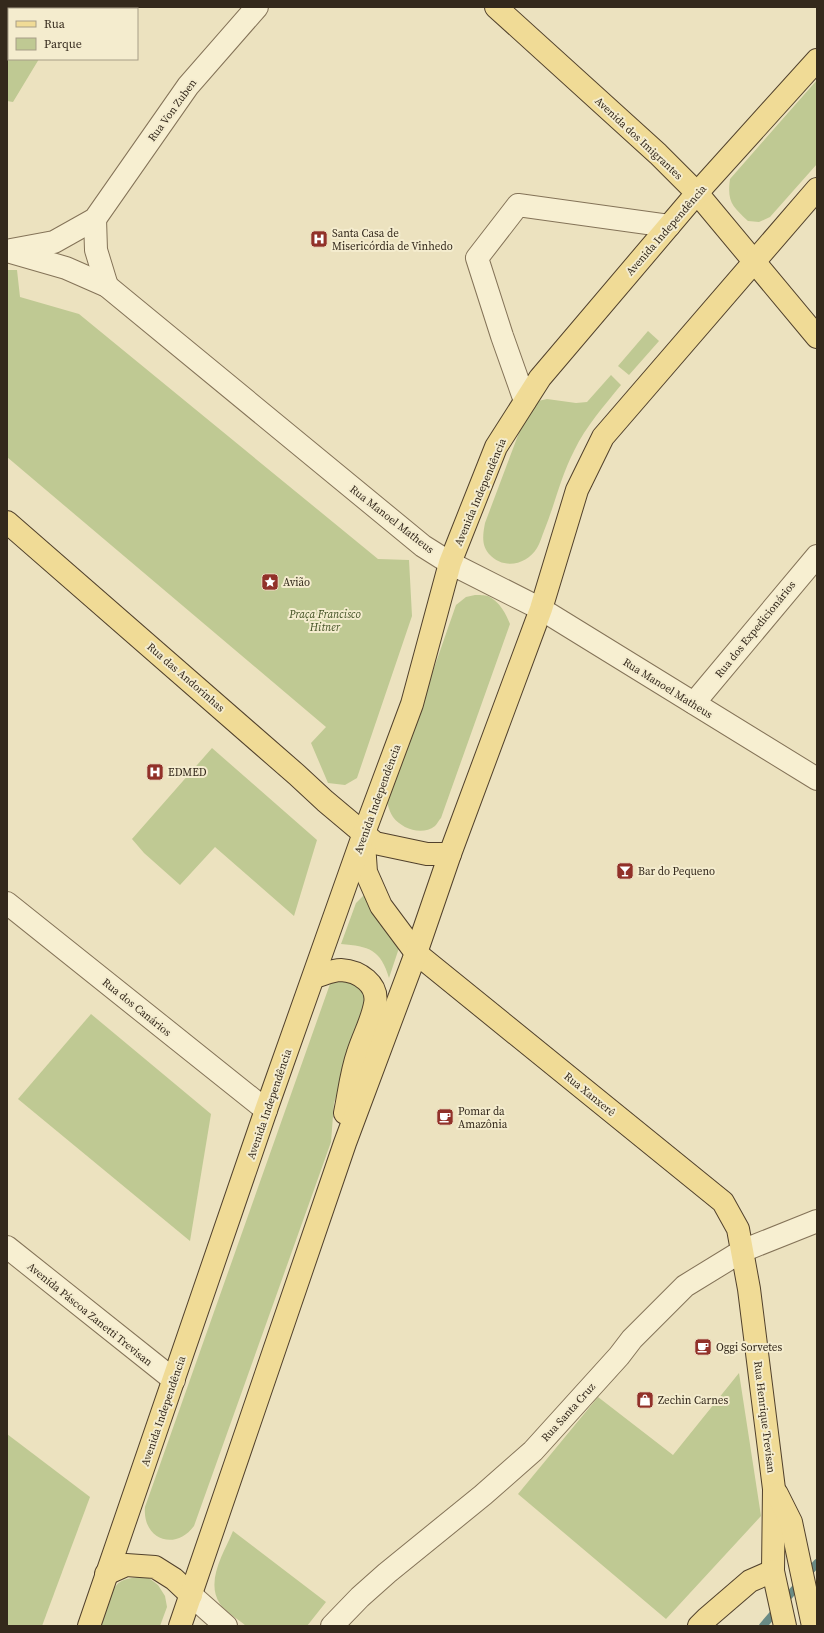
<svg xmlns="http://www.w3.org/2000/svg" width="824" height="1633" viewBox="0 0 824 1633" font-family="'Source Serif 4',serif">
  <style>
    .green { fill: #bfc993 }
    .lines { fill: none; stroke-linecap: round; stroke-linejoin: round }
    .stream { stroke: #6a8b85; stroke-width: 8 }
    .minor-casing { stroke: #847358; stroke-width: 24 }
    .major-casing { stroke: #51412c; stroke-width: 24 }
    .minor { stroke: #f7efd1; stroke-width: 22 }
    .major { stroke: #f0db96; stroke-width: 22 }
    .labels { text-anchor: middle; stroke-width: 4; stroke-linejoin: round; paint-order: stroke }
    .street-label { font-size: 11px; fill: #34291c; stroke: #f4ecce }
    .poi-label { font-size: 11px; fill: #34291c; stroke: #f4ecce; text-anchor: start }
    .park-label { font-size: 11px; font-style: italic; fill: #415023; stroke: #f4ecce }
  </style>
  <rect width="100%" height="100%" fill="#ece2bf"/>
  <g class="green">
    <path d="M7,7h63l-2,2h-59v50h30l-26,43 -6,-1z"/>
    <path d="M817,80v84l-47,53 -11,5 -11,-1c-16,-15 -21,-19 -18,-42z"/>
    <path d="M7,270h10l3,27 59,17 299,245 31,1 3,56 -55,162 -12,7 -17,-2 -17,-40 15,-16 -319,-270z"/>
    <path d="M648,331l11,10 -30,34 -11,-9z"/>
    <path d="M611,375l10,10c-17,21 -35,41 -47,66 -13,25 -19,53 -30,80 -2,5 -4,12 -7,17 -10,17 -34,22 -48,6 -8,-9 -6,-20 -4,-31l38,-101 15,-21 9,-2 29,4 11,-1z"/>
    <path d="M475,595c4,0 10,0 13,1 12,6 18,18 22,28l-69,194c-2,2 -4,6 -6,8 -13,10 -33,3 -42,-9 -3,-4 -4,-9 -6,-14l69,-198 10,-8z"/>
    <path d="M212,748l105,92 -23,76 -79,-69 -35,38 -36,-32 -12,-14z"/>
    <path d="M365,894l35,51 -11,33c-8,-28 -20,-32 -48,-34l15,-41z"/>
    <path d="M337,980l25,2 5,24 -33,97 -3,39 -137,384c-19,26 -52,13 -49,-19l185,-523z"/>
    <path d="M91,1014l120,100 -21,127 -172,-142z"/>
    <path d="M739,1373l22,143 -95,103 -148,-125 80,-97 75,58z"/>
    <path d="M7,1434l83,63 -48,129h-35z"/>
    <path d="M233,1531l93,71 -19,24h-61c-7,-6 -21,-15 -26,-22 -15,-23 4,-51 13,-73z"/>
    <path d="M139,1577l10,1 9,7 7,11 2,11 -7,19h-59c4,-11 9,-38 19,-44 6,-4 13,-4 19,-5z"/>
  </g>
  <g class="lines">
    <path class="stream" d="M763,1626l54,-63"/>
    <defs>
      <g id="minor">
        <path d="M95,219l1,31 11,36"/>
        <path d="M11,250l43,-8 41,-23 93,-133 69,-79"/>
        <path d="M7,251l59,17 41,18 316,260 27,17 91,46 276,170"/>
        <path d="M525,401l-23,-65 -25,-78 41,-53 151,21"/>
        <path d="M694,703l123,-147"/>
        <path d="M7,903l259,207"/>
        <path d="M7,1247l167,133"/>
        <path d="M191,1595l35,31"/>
        <path d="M332,1626l28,-29 27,-24 96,-78 50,-44 86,-95 13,-17 53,-53 57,-35 75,-30"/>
      </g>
      <g id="major">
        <path d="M496,7l162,147 39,39 120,144"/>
        <path d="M7,522l290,253 28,26 50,42 52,11h23"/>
        <path d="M364,843l2,29 15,34 35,47 307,249 15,27 11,60 25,200 -1,82 12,55"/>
        <path d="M314,977c8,-2 18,-7 27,-7 18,1 38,14 34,34 -3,17 -12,33 -17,49 -7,20 -9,41 -13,60"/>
        <path d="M777,1494l14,28 22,104"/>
        <path d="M106,1574l20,-9 29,2 19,12 17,16"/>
        <path d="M89,1626l177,-516 98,-277 48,-129 38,-141 46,-116 44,-69 157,-185 120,-133"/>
        <path d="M180,1626l165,-483 71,-190 34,-99 91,-245 36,-119 26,-53 214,-248"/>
        <path d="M699,1626l8,-8 43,-37 23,-10"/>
      </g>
    </defs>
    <use href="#minor" class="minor-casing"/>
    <use href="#major" class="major-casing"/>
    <use href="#minor" class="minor"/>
    <use href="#major" class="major"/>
  </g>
  <defs>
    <symbol id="hospital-square" viewBox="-11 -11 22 22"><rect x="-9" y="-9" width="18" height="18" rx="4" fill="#913129" stroke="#f4ecce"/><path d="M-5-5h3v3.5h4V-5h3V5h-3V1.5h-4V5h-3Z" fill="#fff"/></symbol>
    <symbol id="sight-square" viewBox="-11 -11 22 22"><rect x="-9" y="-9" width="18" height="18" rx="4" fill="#913129" stroke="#f4ecce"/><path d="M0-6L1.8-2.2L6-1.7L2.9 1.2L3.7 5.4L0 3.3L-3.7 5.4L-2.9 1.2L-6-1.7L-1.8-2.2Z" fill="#fff"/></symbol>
    <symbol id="bar-square" viewBox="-11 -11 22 22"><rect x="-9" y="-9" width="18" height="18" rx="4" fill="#913129" stroke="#f4ecce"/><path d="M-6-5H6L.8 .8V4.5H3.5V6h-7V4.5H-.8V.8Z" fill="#fff"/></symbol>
    <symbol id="cafe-square" viewBox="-11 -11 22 22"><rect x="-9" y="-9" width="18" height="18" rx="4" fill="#913129" stroke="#f4ecce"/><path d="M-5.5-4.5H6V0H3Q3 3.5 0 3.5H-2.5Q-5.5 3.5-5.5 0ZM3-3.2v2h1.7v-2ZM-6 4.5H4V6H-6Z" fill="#fff"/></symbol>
    <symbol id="shop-square" viewBox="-11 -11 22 22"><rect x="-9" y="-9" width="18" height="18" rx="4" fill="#913129" stroke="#f4ecce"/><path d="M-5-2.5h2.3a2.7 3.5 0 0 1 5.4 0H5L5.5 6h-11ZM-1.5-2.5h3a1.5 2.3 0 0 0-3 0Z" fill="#fff"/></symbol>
  </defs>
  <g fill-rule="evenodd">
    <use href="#hospital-square" x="309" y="229" width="20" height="20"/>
    <use href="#sight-square" x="260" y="572" width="20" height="20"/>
    <use href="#hospital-square" x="145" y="762" width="20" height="20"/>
    <use href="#bar-square" x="615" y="861" width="20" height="20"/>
    <use href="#cafe-square" x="435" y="1107" width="20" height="20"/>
    <use href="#cafe-square" x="693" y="1337" width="20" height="20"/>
    <use href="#shop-square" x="635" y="1390" width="20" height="20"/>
  </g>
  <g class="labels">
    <g class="street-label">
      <text transform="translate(172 110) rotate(-54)" y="4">Rua Von Zuben</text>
      <text transform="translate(639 138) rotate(43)" y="4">Avenida dos Imigrantes</text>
      <text transform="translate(666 230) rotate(-49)" y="4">Avenida Independência</text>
      <text transform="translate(480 492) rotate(-67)" y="4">Avenida Independência</text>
      <text transform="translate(392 519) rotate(38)" y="4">Rua Manoel Matheus</text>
      <text transform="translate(755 629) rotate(-51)" y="4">Rua dos Expedicionários</text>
      <text transform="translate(186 677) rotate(41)" y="4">Rua das Andorinhas</text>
      <text transform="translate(668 688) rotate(32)" y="4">Rua Manoel Matheus</text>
      <text transform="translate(377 799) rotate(-70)" y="4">Avenida Independência</text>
      <text transform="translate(137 1007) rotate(39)" y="4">Rua dos Canários</text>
      <text transform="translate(590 1094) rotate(39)" y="4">Rua Xanxerê</text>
      <text transform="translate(269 1104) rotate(-71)" y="4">Avenida Independência</text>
      <text transform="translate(90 1314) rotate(39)" y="4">Avenida Páscoa Zanetti Trevisan</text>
      <text transform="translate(163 1411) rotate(-71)" y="4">Avenida Independência</text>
      <text transform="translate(568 1412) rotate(-48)" y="4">Rua Santa Cruz</text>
      <text transform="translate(765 1417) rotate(83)" y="4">Rua Henrique Trevisan</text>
    </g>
    <g class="poi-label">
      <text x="332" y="237">Santa Casa de<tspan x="332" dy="13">Misericórdia de Vinhedo</tspan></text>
      <text x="283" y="586">Avião</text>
      <text x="168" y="776">EDMED</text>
      <text x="638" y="875">Bar do Pequeno</text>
      <text x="458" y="1115">Pomar da<tspan x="458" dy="13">Amazônia</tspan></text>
      <text x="716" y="1351">Oggi Sorvetes</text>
      <text x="658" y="1404">Zechin Carnes</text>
    </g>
    <g class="park-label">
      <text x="325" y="618">Praça Francisco<tspan x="325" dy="13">Hitner</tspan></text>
    </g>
  </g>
  <rect width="824" height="1633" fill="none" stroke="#34291c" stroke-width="16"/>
  <rect x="8" y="8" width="130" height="52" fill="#f4ecce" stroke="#a79e87"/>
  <rect x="16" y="21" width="20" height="6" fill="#f0db96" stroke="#a79e87"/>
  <text x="44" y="28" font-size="12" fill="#34291c">Rua</text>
  <rect x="16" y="38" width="20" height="12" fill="#bfc993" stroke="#a79e87"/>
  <text x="44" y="48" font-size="12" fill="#34291c">Parque</text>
</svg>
